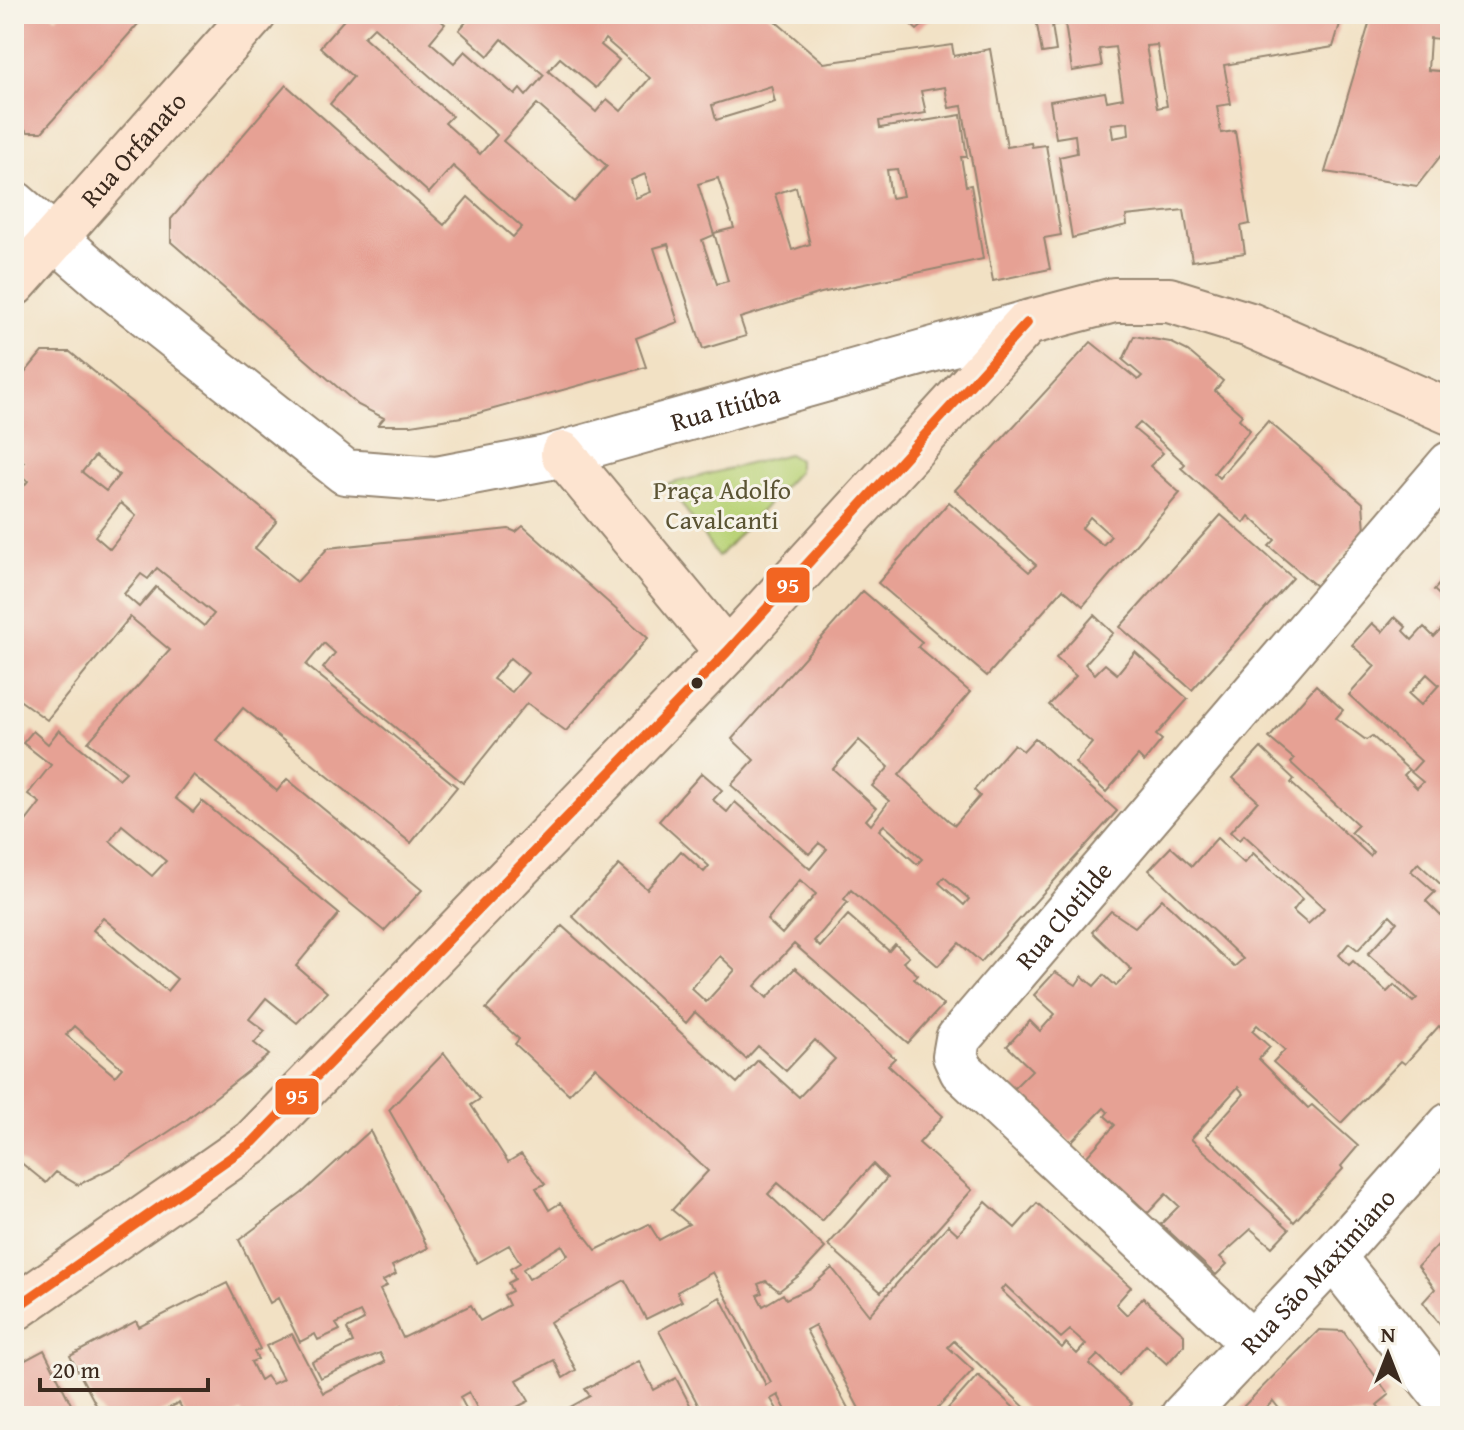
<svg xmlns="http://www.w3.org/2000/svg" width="1464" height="1430" viewBox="0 0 1464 1430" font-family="'Gentium Book Plus',serif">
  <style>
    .green { fill: #bad378; stroke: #7a7e4b; stroke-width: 2 }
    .building { fill: #e6a194; fill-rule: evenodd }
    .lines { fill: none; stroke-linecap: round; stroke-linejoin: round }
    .minor-casing { stroke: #968671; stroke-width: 48 }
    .tertiary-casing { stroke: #968671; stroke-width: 48 }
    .secondary-casing { stroke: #968671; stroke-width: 48 }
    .minor { stroke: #fff; stroke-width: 44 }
    .tertiary { stroke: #fff; stroke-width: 44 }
    .secondary { stroke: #fde4d0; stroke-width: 44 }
    .bus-1-casing { stroke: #f7f3e8; stroke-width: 16 }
    .bus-1 { stroke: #f26522; stroke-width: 10 }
    .bus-dot { fill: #3b2a1e; stroke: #f7f3e8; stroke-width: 3 }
    .labels { text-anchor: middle; stroke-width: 6; stroke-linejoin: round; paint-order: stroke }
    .street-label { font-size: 26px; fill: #3b2a1e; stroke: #f7f3e8 }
    .park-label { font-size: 26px; fill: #5b5434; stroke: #f7f3e8 }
    .line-badge { stroke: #f7f3e8; stroke-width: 3 }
    .badge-label { font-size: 22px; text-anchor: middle; font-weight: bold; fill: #fff }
  </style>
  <rect width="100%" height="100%" fill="#f7f3e8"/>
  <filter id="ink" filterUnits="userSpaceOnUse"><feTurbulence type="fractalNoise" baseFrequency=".0125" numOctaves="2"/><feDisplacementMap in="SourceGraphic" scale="16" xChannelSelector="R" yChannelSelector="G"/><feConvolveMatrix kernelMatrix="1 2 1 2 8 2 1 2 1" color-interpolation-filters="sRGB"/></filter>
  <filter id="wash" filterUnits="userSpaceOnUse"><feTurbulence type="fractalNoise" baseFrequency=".006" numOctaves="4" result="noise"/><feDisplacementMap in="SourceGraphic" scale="32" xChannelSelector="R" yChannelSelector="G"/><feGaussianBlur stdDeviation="1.8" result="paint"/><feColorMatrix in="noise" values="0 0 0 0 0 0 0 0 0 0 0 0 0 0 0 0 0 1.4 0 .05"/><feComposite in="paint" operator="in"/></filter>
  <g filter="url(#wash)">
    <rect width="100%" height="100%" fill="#f2e1c4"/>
    <path class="green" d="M788,454l10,6v11l-80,86 -50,-73z"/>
    <g id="blocks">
      <g class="building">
        <path d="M14,14h38l4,4 3,-4h88l-105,118h-14l-14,-12z"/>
        <path d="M349,14h95l-4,6 5,4 -15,18 24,21 11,-12 50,44 5,-6 6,7 18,-21 -42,-36 -14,17 -29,-26 14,-16h133l3,3 3,-3h155l57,49 128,-18 2,11 36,-7 17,98 24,-4 1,4 14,-2 15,90 -17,3 6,31 -57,12 -31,-175 -13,2 -4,-21 -24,4 5,22 -47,8 1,7 81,-13 6,42h-6l5,29 5,-1 12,74 -162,34 -81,25 6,18 -43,13 -35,-105 -14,4 24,74 -42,16 10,29 -178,49 -57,9h-33l6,-7 -26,-13 -187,-163v-23l115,-134 158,140 24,-28 45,40 9,-10 -69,-61 -24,27 -99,-89 23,-27 -33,-30zM374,27l123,108 -17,19 -35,-31 7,-7 -88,-79zM605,39l45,39 -29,33 -14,-12 -11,13 -48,-41 12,-13 36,30 23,-28 -18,-15zM771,86l4,16 -59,18 -4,-15zM537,104l70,62 -33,36 -71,-61zM897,169l6,27 -12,2 -4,-28zM645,174l6,18 -15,6 -5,-18zM718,178l16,50 -20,5 14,48 -11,3 -15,-44 12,-5 -16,-51zM796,187l14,57 -18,6 -17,-56z"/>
        <path d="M899,14h37l-19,16z"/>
        <path d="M1035,14h308l-10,33 -109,18 7,39 -14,2 4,27 14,-2 15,93 -9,2 4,27 -53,8 -8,-51 -58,6 1,9 -55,13 -13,-81 18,-4 -2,-18 -19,3 -6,-37 55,-9 2,9 16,-3 -8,-51 -16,2 3,17 -30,5 -7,-48 -13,2 4,26 -14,2zM1157,45l10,61 -10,2 -11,-62zM1128,122l1,13 -16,3 -2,-14z"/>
        <path d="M1372,14h78v26l-20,-2 -2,32 22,2v72l-33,42 -92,-14z"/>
        <path d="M1134,336l36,6 18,9 35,30 -8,10 27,24 -3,4 11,11 -36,43 5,5 49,-57 95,82 2,28 -49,55 -47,-40 6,-6 -26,-24 -5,7 -37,-32 -26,-23 4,-4 -45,-41 -6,6 29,24 -13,13 30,27 -97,113 -20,-17 -76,87 -109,-93 71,-81 80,70 7,-7 -81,-75 136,-148 47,38 4,-4 -19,-16zM1090,517l21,19 -8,9 -21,-17z"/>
        <path d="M42,352h28l207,169 -22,27 42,34 31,-34 181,-19 7,3 7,-6 125,112 -82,93 -39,-28 -64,80 -140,-115 12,-15 -11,-10 -18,22 151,122 -46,56 -168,-135 -27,32 61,51 10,-12 135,111 -38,41 -191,-156 -18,23 18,14 9,-11 137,113 -43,52 31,26 -30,31 -31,-25 -17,21 16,12 -11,12 15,12 -84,66 -65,43 -42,21 -22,-13 -10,11 -32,-26v-169l6,-7 -6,-5v-158l9,7 17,-22 -12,-9 23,-29 -28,-22 10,-12 15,13 11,-14 60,49 7,-7 -38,-30 82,-92 -40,-33 -83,103 -33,-24v-197l14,-18 -7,-5 -7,8v-13l10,-9 -10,-9v-67zM95,456l24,19 -13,16 -24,-19zM121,503l15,13 -26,33 -15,-13zM157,568l57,46 -10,12 -48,-39 -17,20 -15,-13 17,-20 7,5zM510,658l18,15 -16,19 -19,-13zM122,825l44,36 -14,15 -42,-35zM103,918l74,61 -10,12 -74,-61zM74,1026l48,42 -7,8 -49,-41z"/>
        <path d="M1221,515l72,63 -101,112 -72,-63z"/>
        <path d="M1450,572v33l-16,-15z"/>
        <path d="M863,591l59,51 -4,5 52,45 -71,83 49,45 7,5 25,-29 -6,-6 40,-46 9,7 12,-13 82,73 -136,151 -22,-19 -21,23 -87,-76 -7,9 4,3 -34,39 6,6 28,-32 41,36 6,-7 14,13 -6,5 15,13 -4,4 29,26 -35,38 -114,-99 -39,42 12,12 28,-30 100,90 -7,7 55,51 -24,27 53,47 -91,102 -53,-47 59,-67 -14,-14 -51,57 -44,-38 -10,11 57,54 -24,26 -22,17 -13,-10 -8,3 4,9 -5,2 6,11 20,-12 3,5 24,-11 22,-20 37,47 79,-90 10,9 28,-32 29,26 22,-25 94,84 -15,17 11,11 16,-17 41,36v11l-17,19 -21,-19 -27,30 -21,-20 -9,9 43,40 -11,12h-87l-80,-75 -6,6 25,23 -36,39 6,5 35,-39 45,41h-135l-3,-6 -22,6 -48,-91 -9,5 43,80 -5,3 1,3h-56l-11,-21 -7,4 10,17h-77l-45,-85 61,-34 46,88 5,-3 -58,-110 -36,20 5,9 -36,18 -21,-39 -72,40 -3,2 26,48 -13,8 -9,-18 -37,20 12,21 -30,15 -3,-4 -15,4 -12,-24 -9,5 10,19h-63l-5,-11 -22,11h-137l-2,-4 -8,4h-47l-7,-13 -26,13h-51l-32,-60 66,-35 3,6 88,-44 33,66 -6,3 4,7 -7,3 9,18 6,-4 6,8 11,-5 -17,-33 26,-12 31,59 62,-31 -5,-9 -60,25 -8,-16 41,-19 -6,-14 17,-9 -4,-8 -24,12 4,6 -22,10 -3,-6 -15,8 -22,-44 -8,5 -31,-63 63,-47 68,-62 58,117 -36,18 4,8 -13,7 4,5 -7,4 23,48 68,-33 9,16 29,-16 -5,-10 8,-4 -4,-8 7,-4 -5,-10 10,-6 -11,-18 -32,18 -88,-153 55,-57 36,46 -9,6 37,57 13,-8 24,30 -9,4 13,22 11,-7 36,47 53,-26 10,16 30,-16 -17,-14 36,-39 -113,-104 -26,27 -54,-50 4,-5 -33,-30 76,-83 175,157 21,-23 41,37 36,-38 -20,-19 -29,31 -28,-25 -12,13 -51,-47 -9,11 -114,-107 47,-51 28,24 34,-38 23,21 5,-6 -50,-45 43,-48 20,17 -9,10 14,12 8,-10 75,67 17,-20 -8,-6 -10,11 -78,-69 23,-25 -22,-21zM859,740l30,27 -17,19 17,15 -18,24 -5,-5 10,-12 -43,-39zM884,825l38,34 -5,5 -38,-34zM944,877l25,22 -5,6 -25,-22zM800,880l16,14 -34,40 -15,-14zM720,956l15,14 -29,32 -15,-14zM562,1245l6,10 -39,24 -6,-10zM1005,1285l56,53 9,-8 16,14 -9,10 -11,-11 -4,5 -61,-58z"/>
        <path d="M1094,615l19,18 -28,31 10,10 10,-10 12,10 18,-22 53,47 -32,36 6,5 -18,22 -6,-6 -32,36 -31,-29 17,-20 -43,-38 27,-29 -20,-18z"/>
        <path d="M1395,617l11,10 -3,4 9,9 12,-13 10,10 16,-17v273l-32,-30 -7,8 24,21 -9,9 15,15 9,-9v130l-11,-11 -34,38 -4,-3 -60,62 -68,-61 12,-12 -28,-25 -5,6 18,16 -11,12 49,49 4,-3 46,41 -17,20 2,3 -49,53 -88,-86 38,-42 -6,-7 -47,52 98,90 -17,18 -21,-18 -31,28 7,7 -11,11 -55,-51 18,-18 -13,-12 -18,19 -61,-57 28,-31 -10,-9 3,-4 -4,-4 -33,34 -58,-53 19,-19 -25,-24 23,-25 10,10 15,-17 -21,-19 21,-23 21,13 6,-9 12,10 10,-11 12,11 16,-16 -40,-38 19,-21 24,16 27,-28 72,68 9,-8 -94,-89 22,-23 21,19 25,-28 27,25 9,-10 49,46 -9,12 15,13 11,-10 5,-6 -80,-73 -5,5 -9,-8 28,-31 -25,-23 28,-30 33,31 -3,4 79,73 3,-4 -22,-20 7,-7 -67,-62 3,-4 -25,-21 47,-53 27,25 -7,8 30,22 6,-4 37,34 -5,5 13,13 6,-6 -12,-10 10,-11 -72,-66 26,-29 -23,-21 20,-22 10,9zM1427,674l12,11 -18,20 -12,-11zM1390,915l7,7 -29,32 49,44 -4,4 -19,-17 -7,7 -34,-31 -4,4 -10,-10 10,-12 9,7z"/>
        <path d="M1450,1232v106l-27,-36 12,-13 -17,-23z"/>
        <path d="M1319,1330l24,1 46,64 -12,10 9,11h-101l-12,-15 -11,11 4,4h-32z"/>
        <path d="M44,1350l33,66h-63v-50z"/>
        <path d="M639,1361l15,29 22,-12 20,38h-142l36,-20 -5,-7z"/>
      </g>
    </g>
  </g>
  <g filter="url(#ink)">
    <use href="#blocks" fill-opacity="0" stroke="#968671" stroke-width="2"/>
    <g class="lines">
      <defs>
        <g id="minor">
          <path d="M1333,1257l117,147"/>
          <path id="s1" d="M1252,1343l-290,-272 -7,-15 3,-17 492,-575"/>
          <path id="s2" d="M1183,1416l150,-159 117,-132"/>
        </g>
        <g id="tertiary">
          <path id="s3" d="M14,203l95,82 236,187 91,7 110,-21 481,-135"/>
        </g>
        <g id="secondary">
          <path id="s4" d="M14,284l240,-270"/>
          <path d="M563,454l164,198"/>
          <path d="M14,1309l239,-167 474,-490 300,-329 87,-23h55l81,25 200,87"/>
        </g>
      </defs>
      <use href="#minor" class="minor-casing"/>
      <use href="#tertiary" class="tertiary-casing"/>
      <use href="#secondary" class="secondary-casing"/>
      <use href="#minor" class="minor"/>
      <use href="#tertiary" class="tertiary"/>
      <use href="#secondary" class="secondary"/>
      <defs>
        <path id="bus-1" d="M14,1309l239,-167 474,-490 300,-329"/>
      </defs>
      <use href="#bus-1" class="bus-1-casing"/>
      <use href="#bus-1" class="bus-1"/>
    </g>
  </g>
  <circle class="bus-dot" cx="697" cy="683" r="7"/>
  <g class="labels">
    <g class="street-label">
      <text dy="9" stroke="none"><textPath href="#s4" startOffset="180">Rua Orfanato</textPath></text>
      <text dy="9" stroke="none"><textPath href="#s3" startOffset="816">Rua Itiúba</textPath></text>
      <text dy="9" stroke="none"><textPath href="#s1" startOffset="594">Rua Clotilde</textPath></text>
      <text dy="9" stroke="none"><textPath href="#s2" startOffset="198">Rua São Maximiano</textPath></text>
    </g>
    <g class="park-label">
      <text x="722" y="499">Praça Adolfo<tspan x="722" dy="30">Cavalcanti</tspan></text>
    </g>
  </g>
  <g class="line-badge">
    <rect x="765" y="566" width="46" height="38" rx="8" fill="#f26522"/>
    <rect x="274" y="1077" width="46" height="39" rx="8" fill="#f26522"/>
  </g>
  <g class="badge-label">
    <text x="788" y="593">95</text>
    <text x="297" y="1104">95</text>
  </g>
  <rect width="1464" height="1430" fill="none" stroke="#f7f3e8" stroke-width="48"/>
  <g transform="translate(1388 1354)" stroke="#f7f3e8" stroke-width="6" paint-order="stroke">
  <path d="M0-6L14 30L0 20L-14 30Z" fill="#3b2a1e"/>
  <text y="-12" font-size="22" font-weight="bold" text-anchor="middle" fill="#3b2a1e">N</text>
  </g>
  <path d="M40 1378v12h168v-12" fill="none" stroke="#3b2a1e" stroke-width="4"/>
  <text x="52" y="1378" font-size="24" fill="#3b2a1e" stroke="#f7f3e8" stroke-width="6" paint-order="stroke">20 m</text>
</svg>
